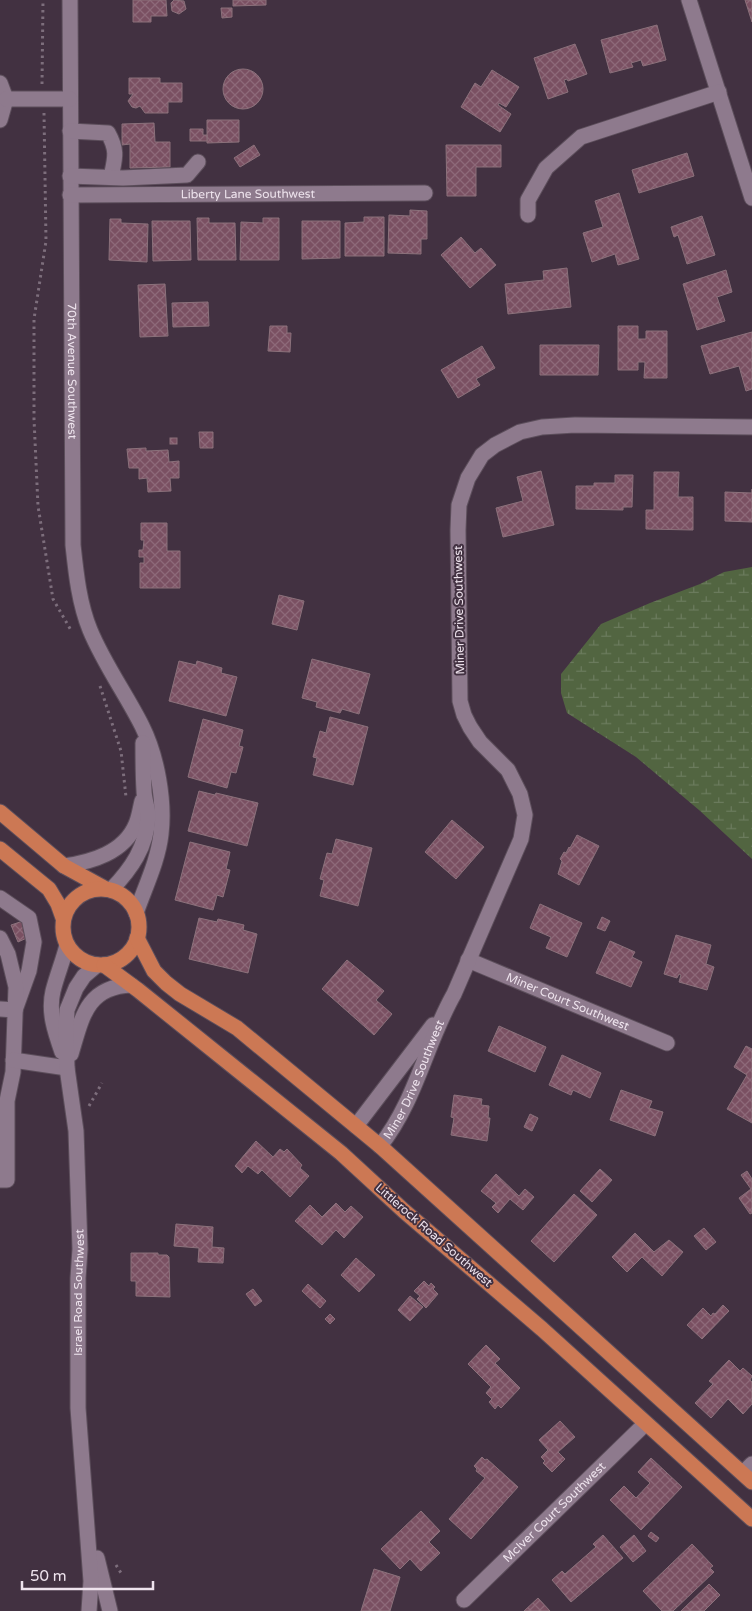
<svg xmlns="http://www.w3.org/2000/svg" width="752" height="1611" viewBox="0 0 752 1611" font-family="'Varela Round',sans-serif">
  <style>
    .wetland { fill: url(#wetland-marsh) }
    .building { fill: url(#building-cross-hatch); stroke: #8b717b }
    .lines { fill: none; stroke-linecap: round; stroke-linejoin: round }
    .minor-casing { stroke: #5c4e5b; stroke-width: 17 }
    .major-casing { stroke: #5c4e5b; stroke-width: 17 }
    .path { stroke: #7d6e7c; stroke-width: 3; stroke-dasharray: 2.5 4; stroke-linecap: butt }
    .minor { stroke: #8e7a8d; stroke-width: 15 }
    .major { stroke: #cc7854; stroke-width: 15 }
    .labels { text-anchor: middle; stroke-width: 4; stroke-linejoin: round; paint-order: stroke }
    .street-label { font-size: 12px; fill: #eee3ed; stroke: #423141 }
  </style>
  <defs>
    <pattern id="wetland-marsh" width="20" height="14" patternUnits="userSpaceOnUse" patternTransform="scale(1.25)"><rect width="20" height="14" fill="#526541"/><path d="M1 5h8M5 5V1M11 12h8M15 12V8" fill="none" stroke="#6b7b5d"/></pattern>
    <pattern id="building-cross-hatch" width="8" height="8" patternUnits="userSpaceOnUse" patternTransform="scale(1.25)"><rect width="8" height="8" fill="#7a5062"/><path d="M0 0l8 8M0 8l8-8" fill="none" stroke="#8d6979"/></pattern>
  </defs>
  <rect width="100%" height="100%" fill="#423141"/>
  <path class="wetland" d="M752,567v292l-53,-49 -63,-53 -69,-44 -6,-20v-19l40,-50 49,-21 50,-19 24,-12z"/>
  <g class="building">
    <path d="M133,0h33l1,16h-16v6h-18z"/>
    <path d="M174,0l10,1 2,8 -7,5 -7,-3 -1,-8z"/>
    <path d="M233,0h33v5l-33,1z"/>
    <path d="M745,0h7v22z"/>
    <path d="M221,8h11v9l-10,1z"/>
    <path d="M657,25l9,35 -23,6 -2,-6 -10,3 2,4 -23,6 -9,-33z"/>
    <path d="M575,44l12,30 -19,7 -1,-2 -3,1 4,12 -20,7 -14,-41z"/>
    <circle cx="243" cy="89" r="20"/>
    <path d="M492,70l27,17 -13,20 -7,-4 -1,2 13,9 -11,18 -39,-25 14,-24 6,4z"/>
    <path d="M129,78h31v5h22v19h-14v11h-23l-5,-7 -4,2 -4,-1 -4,-6 5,-7h-4z"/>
    <path d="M207,120h32v22l-32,1z"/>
    <path d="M154,123l1,19h15v25l-40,1v-24l-8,1v-21z"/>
    <path d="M190,129h13v6h4v6h-17z"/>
    <path d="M254,145l6,10 -20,12 -6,-9z"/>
    <path d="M446,145h55v22h-25v29h-29z"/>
    <path d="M687,153l7,23 -55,17 -7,-23z"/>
    <path d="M619,193l20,66 -21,6 -3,-11 -23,8 -9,-29 20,-6 -8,-26z"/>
    <path d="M410,210l17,1v28h-6v15l-33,-1 1,-38 21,1z"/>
    <path d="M702,216l13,39 -28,9 -9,-29 -4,2 -3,-10z"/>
    <path d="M364,217h20v39h-39v-33l19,-1z"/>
    <path d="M197,218h12v5h26l1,37h-38z"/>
    <path d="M263,218h16v42h-39l1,-38 22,1z"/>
    <path d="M110,219h11v4l27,1 -1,38 -38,-2z"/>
    <path d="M152,221h38l1,39 -38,1z"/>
    <path d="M302,221h38v37l-38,1z"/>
    <path d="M461,237l14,16 6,-5 15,17 -26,23 -29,-33z"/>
    <path d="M567,268l4,39 -63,7 -3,-30 39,-4 -1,-9z"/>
    <path d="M726,270l6,22 -15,5 8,24 -28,9 -14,-46z"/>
    <path d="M165,284l3,52 -28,1 -2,-52z"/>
    <path d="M208,302l1,24 -36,1 -1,-24z"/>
    <path d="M270,326h17v7h4l-1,19 -22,-1z"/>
    <path d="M618,326h20v13h8v-8h21v47h-23l1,-16h-7v8h-20z"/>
    <path d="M752,332v57l-6,2 -7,-25 -29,8 -9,-28z"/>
    <path d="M540,345h59l-1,30h-58z"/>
    <path d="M482,346l13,22 -19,11 4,6 -22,13 -17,-28z"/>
    <path d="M199,432h14v16h-13z"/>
    <rect x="170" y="438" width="7" height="6"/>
    <path d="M146,448v3l22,-1 1,12 10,-1v17h-9l1,13 -23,1 -1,-14 -8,1v-11h-10l-2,-19z"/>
    <path d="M541,471l13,54 -51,12 -7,-29 27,-7 -6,-24z"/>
    <path d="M654,472h25l-1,25h15v33l-47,-1v-19h8z"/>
    <path d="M615,475h18l-1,32h-9v3l-47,-1v-23h18v-3h21z"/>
    <path d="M752,489v33l-27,-1v-29l27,1z"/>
    <path d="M141,523h26v28h13v37h-40v-25h4v-6h-5v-7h4l1,-10h-3z"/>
    <path d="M279,595l25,6 -7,29 -25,-6z"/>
    <path d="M312,659l58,15 -11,40 -17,-5 -2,4 -24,-6 1,-5 -15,-4z"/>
    <path d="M179,661l17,4 1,-4 25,7 -1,5 16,4 -11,39 -57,-15z"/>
    <path d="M330,717l38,10 -15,58 -40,-10 4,-17 -4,-1 7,-26 6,2z"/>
    <path d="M203,719l40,11 -4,16 4,1 -7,26 -5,-1 -4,16 -39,-11z"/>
    <path d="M199,791l16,4 1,-2 42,10 -11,43 -59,-15z"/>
    <path d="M452,820l32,27 -28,32 -31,-27z"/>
    <path d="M577,835l22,11 -20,39 -21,-11 4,-13 -2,-2 4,-7 2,1 3,-6 1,1z"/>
    <path d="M336,839l36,9 -14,58 -38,-10 4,-16 -4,-1 7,-26 5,1z"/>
    <path d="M190,842l40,10 -4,17 4,1 -7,27 -6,-2 -4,15 -38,-10z"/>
    <path d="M540,904l42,19 -15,34 -21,-9 5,-11 -21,-9z"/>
    <path d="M602,917l8,4 -5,10 -8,-3z"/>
    <path d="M199,918l18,4 1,-3 26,6 -1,5 14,4 -9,39 -59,-14z"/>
    <path d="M23,921l6,16 -11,5 -7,-17z"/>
    <path d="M676,935l35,10 -5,19 8,3 -7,23 -28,-8 2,-7 -2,-1 -2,4 -13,-4z"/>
    <path d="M610,941l25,11 -3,5 10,5 -11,25 -35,-14z"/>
    <path d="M347,960l37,31 -8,9 16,14 -18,21 -52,-46z"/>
    <path d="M499,1026l47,21 -11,25 -47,-21z"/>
    <path d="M746,1046l6,3v74l-25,-14 20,-34 -13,-8z"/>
    <path d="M562,1055l39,18 -11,25 -17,-8 -2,5 -22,-10z"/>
    <path d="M621,1090l31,11 -3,7 14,4 -8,24 -45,-16z"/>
    <path d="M454,1095l28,4 -1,6 8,1 -1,12h2l-3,23 -36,-6 3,-17 -3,-1z"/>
    <path d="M530,1114l8,4 -6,13 -8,-4z"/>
    <path d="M256,1141l17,16 7,-8 4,3 3,-3 15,16 -2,3 9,8 -19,21 -28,-27 -4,4 -10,-8 -6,7 -7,-7z"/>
    <path d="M600,1169l12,11 -20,22 -12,-11z"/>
    <path d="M747,1171l5,8v34l-2,1 -11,-16 12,-9 -10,-14z"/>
    <path d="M496,1174l23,22 6,-7 9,8 -11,13 -13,-11 -12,14 -6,-6 4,-4 -15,-12z"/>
    <path d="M574,1194l23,21 -43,47 -23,-21z"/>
    <path d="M336,1203l9,9 6,-6 12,11 -19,21 -8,-8 -14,15 -27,-24 15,-16 12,12z"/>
    <path d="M176,1224l37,3 -1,20 12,1 -1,15 -25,-1 1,-14 -25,-2z"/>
    <path d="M704,1228l12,14 -10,8 -12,-14z"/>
    <path d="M635,1233l19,19 15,-12 14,12 -21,24 -20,-19 -15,15 -15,-15z"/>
    <path d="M131,1253h27v2h9l2,2 1,40 -34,-1v-15h-5z"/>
    <path d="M356,1258l19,17 -16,17 -18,-17z"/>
    <path d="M424,1281l5,5 2,-3 4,4 -2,2 5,5 -12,14 -9,-9 3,-3 -6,-5z"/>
    <path d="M308,1284l18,17 -6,7 -18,-17z"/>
    <path d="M253,1289l9,12 -7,5 -9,-12z"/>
    <path d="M410,1296l13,11 -13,14 -12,-11z"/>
    <path d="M723,1305l6,6 -27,28 -15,-14 16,-17 8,8 2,-3 2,1z"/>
    <path d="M330,1314l5,5 -5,5 -5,-5z"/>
    <path d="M486,1345l14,14 -5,4 25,25 -19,20 -3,-3 -3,4 -6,-7 3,-3 -6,-6 5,-6 -23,-23z"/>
    <path d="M729,1360l11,11 3,-3 9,8 -2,4 2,2v22l-9,10 -15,-15 -17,19 -16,-15 18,-19 -4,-3z"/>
    <path d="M560,1421l15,16 -17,15 7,7 -13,13 -9,-9 2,-2 -4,-4 7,-7 -9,-10z"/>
    <path d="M482,1457l3,3 2,-1 31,28 -47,52 -22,-20 36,-41 -9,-7 1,-2 -3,-3z"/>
    <path d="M651,1458l31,29 -41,43 -31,-30 14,-14 12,12 14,-15 -12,-11z"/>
    <path d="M421,1511l19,20 -11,11 11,11 -19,18 -11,-12 -10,10 -19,-20z"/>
    <path d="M651,1532l8,6 -3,4 -8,-6z"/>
    <path d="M603,1535l20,23 -52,44 -19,-22 10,-9 3,3 31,-27 -3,-3z"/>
    <path d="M634,1535l12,16 -13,11 -13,-15z"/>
    <path d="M692,1544l21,22 -3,2 4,4 -41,39h-11l-19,-20z"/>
    <path d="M374,1569l26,8 -10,34h-29z"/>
    <path d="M709,1584l11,11 -16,16h-23z"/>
    <path d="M538,1598l12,13h-26z"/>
  </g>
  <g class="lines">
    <defs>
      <g id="minor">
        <path id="s1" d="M70,0l3,545c3,28 6,58 17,85 14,34 36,64 52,96 15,30 23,75 19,108 -3,27 -16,53 -25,79"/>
        <path d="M689,0l63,198"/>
        <path d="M0,83l6,16 -6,21"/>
        <path d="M6,99h64"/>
        <path d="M70,131l38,2c10,18 7,25 3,44"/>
        <path d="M70,176l53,2 64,-3 11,-13"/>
        <path id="s2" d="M70,195l355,-2"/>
        <path d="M528,215v-15l18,-32 35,-31 138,-45"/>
        <path d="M64,866c27,-4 60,-13 72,-42 3,-7 4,-15 6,-23"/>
        <path d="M111,890c20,-21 36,-43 37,-74 0,-8 -4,-17 -4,-26 -1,-16 -1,-31 -1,-47"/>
        <path d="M0,898l29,20 5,24 -5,29 -14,39 -15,-1"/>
        <path d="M0,938l8,16 8,33 -3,85 -6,29v79h-7"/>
        <path id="s3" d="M468,960l199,83"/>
        <path d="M62,1052c-7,-20 -14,-40 -9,-61 4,-16 10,-30 14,-46"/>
        <path d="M71,1054c11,-36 15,-67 60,-69"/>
        <path d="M13,1060l54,8"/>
        <path d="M356,1126l77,-101"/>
        <path id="s4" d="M380,1146c36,-45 46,-103 74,-152l67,-155 4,-24 -5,-21 -12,-24 -28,-28 -10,-15 -6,-12 -4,-14 -2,-171 1,-25 9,-27 14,-23 13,-10 25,-13 22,-5 33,-2 177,2"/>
        <path d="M743,1473l9,-9"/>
        <path d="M97,1558l13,53"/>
        <path id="s5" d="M464,1600l181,-176"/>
        <path id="s6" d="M89,1611l2,-30 -13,-173v-130l2,-29 -4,-118 -9,-63 -1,-39 1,-19 9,-22 8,-12 13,-11"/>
      </g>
      <g id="major">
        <path d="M0,812l64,54 42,23"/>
        <path d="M0,849l49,40 9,15 5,14"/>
        <circle cx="101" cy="927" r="38"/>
        <path d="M137,938l17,33 12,12 14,11 57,34 143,118 372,336"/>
        <path d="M104,965l34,25 203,163 63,58 138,118 210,190"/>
      </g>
    </defs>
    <use href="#minor" class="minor-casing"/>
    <use href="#major" class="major-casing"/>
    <g class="path">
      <path d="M42,84l1,-84"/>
      <path d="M44,113l2,128 -12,78v100l4,87 15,93 19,33"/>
      <path d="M100,686l21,65 5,46"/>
      <path d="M89,1106l13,-23"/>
      <path d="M116,1565l5,8"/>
    </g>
    <use href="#minor" class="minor"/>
    <use href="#major" class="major"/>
  </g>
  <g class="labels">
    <g class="street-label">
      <text dy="4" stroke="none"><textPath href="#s2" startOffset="178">Liberty Lane Southwest</textPath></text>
      <text dy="4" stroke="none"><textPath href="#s1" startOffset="371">70th Avenue Southwest</textPath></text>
      <text transform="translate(459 610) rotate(-91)" y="4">Miner Drive Southwest</text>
      <text dy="4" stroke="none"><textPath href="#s3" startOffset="108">Miner Court Southwest</textPath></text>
      <text dy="4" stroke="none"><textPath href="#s4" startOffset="75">Miner Drive Southwest</textPath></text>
      <text transform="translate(434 1235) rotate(41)" y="4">Littlerock Road Southwest</text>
      <text dy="4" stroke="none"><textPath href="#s6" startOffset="319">Israel Road Southwest</textPath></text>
      <text dy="4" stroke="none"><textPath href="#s5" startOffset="126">McIver Court Southwest</textPath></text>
    </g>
  </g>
  <path d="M22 1581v8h131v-8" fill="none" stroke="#eee3ed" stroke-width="2.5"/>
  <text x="30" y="1581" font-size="15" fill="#eee3ed" stroke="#423141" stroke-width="4" paint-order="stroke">50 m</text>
</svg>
